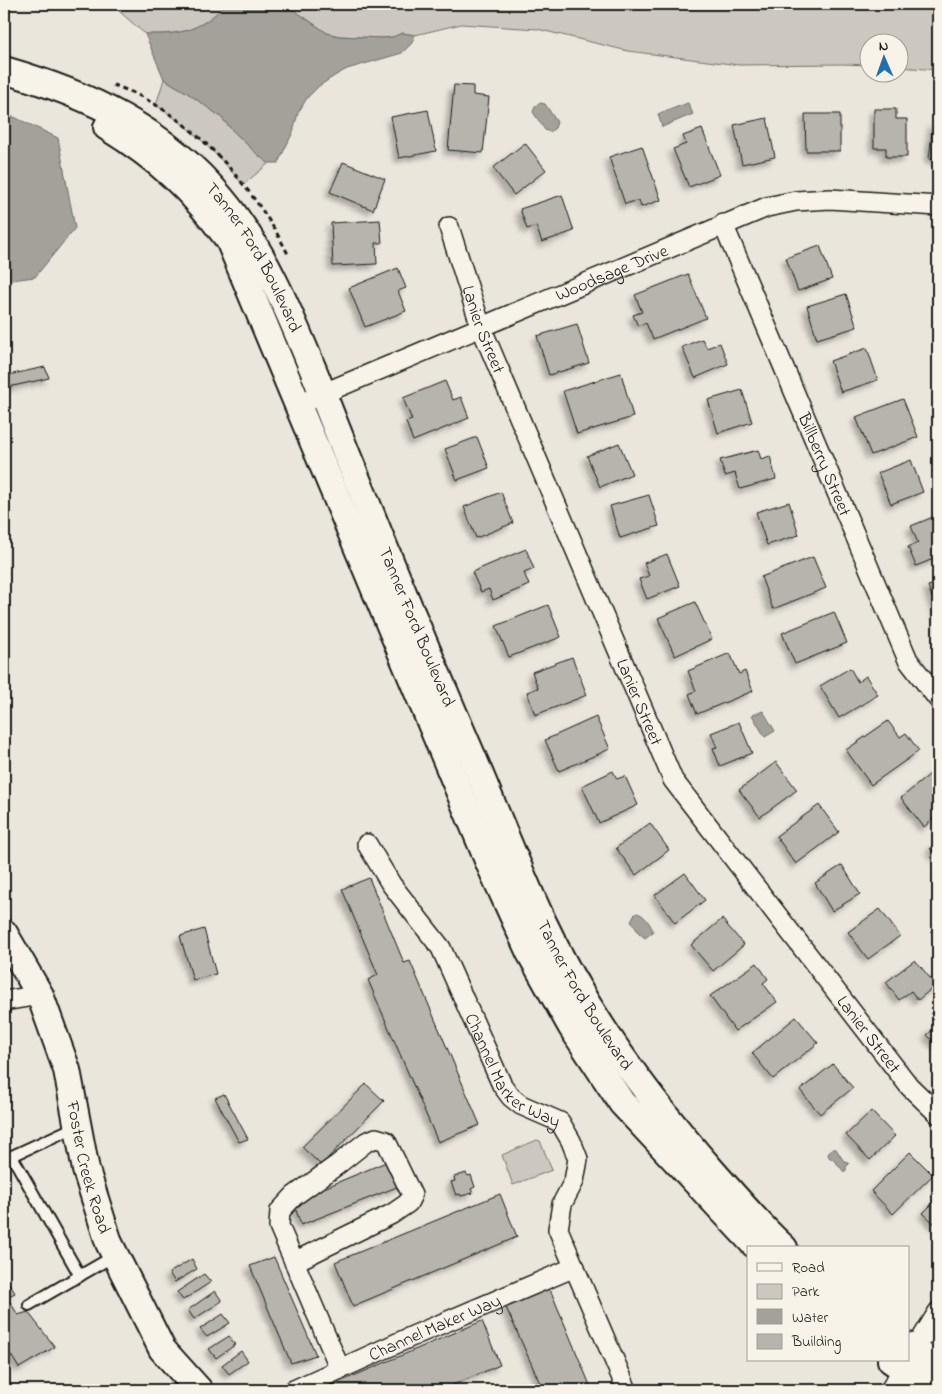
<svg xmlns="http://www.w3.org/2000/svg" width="942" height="1394" viewBox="0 0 942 1394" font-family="'Indie Flower',sans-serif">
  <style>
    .green { fill: #ccc8c0; stroke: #74726e }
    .water { fill: #a3a19a; stroke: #6d6c68 }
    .building { fill: #b6b4ac; stroke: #1c1c1c; filter: url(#shadow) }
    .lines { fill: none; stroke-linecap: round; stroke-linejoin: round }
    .lane-casing { stroke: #1c1c1c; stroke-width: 14 }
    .street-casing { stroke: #1c1c1c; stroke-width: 22 }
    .secondary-casing { stroke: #1c1c1c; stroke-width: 30 }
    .path { stroke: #1c1c1c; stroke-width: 3; stroke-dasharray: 5 4; stroke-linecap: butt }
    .lane { stroke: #f7f3e8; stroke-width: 10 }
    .street { stroke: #f7f3e8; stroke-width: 19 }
    .secondary { stroke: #f7f3e8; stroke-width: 26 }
    .labels { text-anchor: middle; stroke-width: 5; stroke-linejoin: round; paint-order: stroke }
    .street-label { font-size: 18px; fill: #1c1c1c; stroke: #f7f3e8 }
  </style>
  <defs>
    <filter id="shadow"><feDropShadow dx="-4.5" dy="4.5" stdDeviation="2.5" flood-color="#0004"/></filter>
  </defs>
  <rect width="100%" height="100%" fill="#eae6dc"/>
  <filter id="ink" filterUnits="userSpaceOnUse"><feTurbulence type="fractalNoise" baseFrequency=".02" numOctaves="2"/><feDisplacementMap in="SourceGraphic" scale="10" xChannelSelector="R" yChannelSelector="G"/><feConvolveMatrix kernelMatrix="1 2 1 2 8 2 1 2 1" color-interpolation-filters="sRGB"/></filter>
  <g filter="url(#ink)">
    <g class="green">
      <path d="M111,4h115c-26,27 -45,31 -81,30z"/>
      <path d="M285,4h653v66l-38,-3v-25h-30l-1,23 -26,-1 -104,1 -111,-14 -91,-22 -76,-5 -46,11 -13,-2 -9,4 -11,1 -43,-2 -12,-3z"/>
      <path d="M164,79l22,13 35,25 10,12 27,26 11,8 -26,22c-25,-31 -53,-58 -87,-80z"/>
      <path d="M537,1140l3,1 12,29 -39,15 -11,-30z"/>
    </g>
    <g class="water">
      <path d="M226,4h59l42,29 12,3 43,2 11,-1 9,-4 13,2 -3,8 -10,10 -55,16 -11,6 -17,11 -12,12 -9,15 -5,19 -15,31h-10l-10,-8 -27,-26 -10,-12 -35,-25 -22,-13 -19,-45c36,1 55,-3 81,-30z"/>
      <path d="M540,103l5,1 12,18 -2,6 -5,4 -5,-2 -12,-18 2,-5z"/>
      <path d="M688,103l5,11 -31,13 -4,-13z"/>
      <path d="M4,115l10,2 44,21 17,90 -40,49 -31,4z"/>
      <path d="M763,711l12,20 -10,6 -13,-22z"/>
      <path d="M637,913c7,1 15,13 16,19l-8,6 -6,-5 -8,-12 3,-6z"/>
      <path d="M832,1149h4l7,11 6,4 -3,3v4l-2,1 -8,-10 -7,-5 -1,-3z"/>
    </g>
    <g class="building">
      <path d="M454,85l19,1v9l16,2 -6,56 -35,-3z"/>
      <path d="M874,109h22v10h11v38h-21v-9h-12z"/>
      <path d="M428,110l8,41 -37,7 -8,-41z"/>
      <path d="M805,114h35v37h-34z"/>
      <path d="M767,118l8,39 -33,7 -8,-39z"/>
      <path d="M933,123l5,1v36l-9,-1z"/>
      <path d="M702,129l18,46 -31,12 -16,-38 13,-5 -3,-8z"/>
      <path d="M525,143l21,27 -32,25 -21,-27z"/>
      <path d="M642,146l19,54 -20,7 -2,-7 -14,4 -16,-47z"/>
      <path d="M343,162l42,17 -12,31 -43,-18z"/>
      <path d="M562,195l12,36 -32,11 -6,-16 -9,3 -7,-20z"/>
      <path d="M380,220l2,23h-6l1,21 -44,2 -2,-43z"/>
      <path d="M820,246l12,33 -34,12 -12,-33z"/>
      <path d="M398,268l8,20 -8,3 8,20 -41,16 -16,-39z"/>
      <path d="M688,274l18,44 -53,21 -7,-16 -8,3 -5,-11 9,-3 -7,-17z"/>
      <path d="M846,294l11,33 -40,12 -10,-33z"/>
      <path d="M577,324l12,39 -40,12 -12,-39z"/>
      <path d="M702,339l5,9 13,-5 8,21 -33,14 -13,-31z"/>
      <path d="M867,348l11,32 -37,12 -11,-31z"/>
      <path d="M45,367l4,11 -45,10v-12z"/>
      <path d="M621,373l12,44 -56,17 -14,-43z"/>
      <path d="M445,381l8,19 8,-3 8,21 -56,23 -7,-19 6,-2 -9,-22z"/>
      <path d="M742,390l10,32 -34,11 -10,-33z"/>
      <path d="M903,399l15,38 -47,18 -15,-38z"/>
      <path d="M477,437l12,31 -32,12 -12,-31z"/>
      <path d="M619,443l13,31 -32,13 -13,-31z"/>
      <path d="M758,450l3,9 9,-3 6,23 -36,10 -5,-16 -10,3 -5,-16z"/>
      <path d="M911,460l12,32 -32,12 -13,-31z"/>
      <path d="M501,492l12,31 -37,15 -12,-31z"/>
      <path d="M649,495l10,31 -39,12 -10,-32z"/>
      <path d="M789,502l10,33 -32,10 -11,-33z"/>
      <path d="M938,515v42l-22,9 -8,-19 10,-4 -7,-17z"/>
      <path d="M526,549l8,20 -10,4 5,12 -36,15 -4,-11 -8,3 -9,-20z"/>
      <path d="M667,554l13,32 -33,13 -8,-20 10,-3 -5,-13z"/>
      <path d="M813,557l13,31 -53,21 -12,-32z"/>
      <path d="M938,583v32l-10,-29z"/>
      <path d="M695,602l17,37 -37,17 -17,-38z"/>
      <path d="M548,605l13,32 -52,20 -13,-31z"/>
      <path d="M834,612l13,31 -52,21 -13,-31z"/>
      <path d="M730,653l9,21 6,-3 8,20 -56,23 -8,-20 7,-3 -8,-20z"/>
      <path d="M572,657l15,38 -52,20 -8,-23 11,-4 -6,-16z"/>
      <path d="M850,668l8,14 8,-6 12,19 -39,23 -19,-32z"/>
      <path d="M596,717l14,32 -51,22 -14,-31z"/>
      <path d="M888,721l12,16 6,-4 13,18 -48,34 -25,-35z"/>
      <path d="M739,722l13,31 -32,13 -7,-18 4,-1 -6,-14z"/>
      <path d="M776,762l21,28 -37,27 -21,-27z"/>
      <path d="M935,770l3,3v42l-14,12 -23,-29z"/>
      <path d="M613,771l4,8 8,-3 13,29 -39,18 -17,-37z"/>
      <path d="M819,805l20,27 -43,32 -20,-28z"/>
      <path d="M650,823l19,27 -33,25 -20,-27z"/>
      <path d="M938,842v17l-8,-11z"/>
      <path d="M842,865l18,29 -28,17 -17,-28z"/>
      <path d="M685,873l20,27 -30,23 -20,-28z"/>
      <path d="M369,878l35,85 6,-2 70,164 -42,17 -70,-162 10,-5 -36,-86z"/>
      <path d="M880,909l20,27 -32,23 -20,-27z"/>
      <path d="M722,919l22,26 -31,26 -22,-26z"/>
      <path d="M204,929l12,45 -23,6 -13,-44z"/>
      <path d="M915,960l21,25 -18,15 -7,-9 -12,9 -13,-18z"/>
      <path d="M757,963l11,16 -5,4 14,19 -42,29 -25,-35z"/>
      <path d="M796,1017l22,26 -45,36 -21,-26z"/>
      <path d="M938,1024v22l-11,-11z"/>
      <path d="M833,1064l20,24 -33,26 -20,-24z"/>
      <path d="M366,1084l18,17 -63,64 -19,-18z"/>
      <path d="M224,1094l24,45 -9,3 -24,-44z"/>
      <path d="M871,1111l24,25 -25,24 -24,-25z"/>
      <path d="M910,1152l23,23 -40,39 -22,-23z"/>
      <path d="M391,1160l11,25 -101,40 -8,-24z"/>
      <path d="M466,1173l2,3 3,-1 4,12 -4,2 2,4 -12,3 -1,-2 -4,1 -5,-13 4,-1 -1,-4z"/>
      <path d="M500,1194l17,43 -164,69 -18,-44z"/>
      <path d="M938,1198v29l-15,-14z"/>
      <path d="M274,1257l42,98 -25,8 -41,-97z"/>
      <path d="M192,1259l5,10 -22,13 -6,-9z"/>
      <path d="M204,1274l7,8 -28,18 -6,-8z"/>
      <path d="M4,1275l11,18 -8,4 11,18 10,-3 27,35 -36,21 -15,-24z"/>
      <path d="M549,1287l43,103h-49l-38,-85z"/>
      <path d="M215,1291l7,10 -28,18 -6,-9z"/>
      <path d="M223,1314l7,9 -23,14 -7,-8z"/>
      <path d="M482,1321l18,44 -59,25h-120z"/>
      <path d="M229,1336l6,9 -19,13 -7,-9z"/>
      <path d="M241,1351l7,10 -19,13 -7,-9z"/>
    </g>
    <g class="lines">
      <defs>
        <g id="lane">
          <path d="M77,1126l-65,30 68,120"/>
          <path d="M29,1305l85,-49"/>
        </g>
        <g id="street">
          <path id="s1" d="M723,224l185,436 30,39"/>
          <path id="s2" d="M449,227l32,100 192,453 236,306 29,28"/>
          <path id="s3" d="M298,404l469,-197 29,-6 34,-2 108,7"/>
          <path id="s4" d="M367,844l24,40 50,64 61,137 9,12 10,8 39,17 11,19 7,18 -4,22 -12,23 -4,25 69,161"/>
          <path d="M4,1001l36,-6"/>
          <path d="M294,1262l98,-48 16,-11 4,-8 -26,-54 -10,-3 -10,4 -29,23 -43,31 -14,15 -1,15 61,143"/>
          <path id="s5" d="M294,1390l121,-55 160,-68"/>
          <path d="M890,1390l48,-78"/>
        </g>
        <g id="secondary">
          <path id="s6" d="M4,70c83,24 160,59 217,128 42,50 68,113 93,174 16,40 32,81 49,122 35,88 72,176 110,264 23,54 44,109 69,162 43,93 104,176 172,253 23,26 45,52 70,75"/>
          <path d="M107,127c52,32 85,63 122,113l261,625 40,88 41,73 51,77 132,141"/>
          <path id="s7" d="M4,933l36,62 27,75 19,100 23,73 53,106 37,41"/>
          <path d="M908,1346l30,20"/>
          <path d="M891,1360l44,30"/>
        </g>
      </defs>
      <use href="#lane" class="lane-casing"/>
      <use href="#street" class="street-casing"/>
      <use href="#secondary" class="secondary-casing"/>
      <path class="path" d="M113,85c74,24 141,101 175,169"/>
      <use href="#lane" class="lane"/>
      <use href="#street" class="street"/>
      <use href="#secondary" class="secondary"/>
    </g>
  </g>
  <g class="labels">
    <g class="street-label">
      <text dy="6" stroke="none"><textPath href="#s6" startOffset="324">Tanner Ford Boulevard</textPath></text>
      <text dy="6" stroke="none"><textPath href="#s3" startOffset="340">Woodsage Drive</textPath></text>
      <text dy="6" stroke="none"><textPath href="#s2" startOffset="108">Lanier Street</textPath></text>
      <text dy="6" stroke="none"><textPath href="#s1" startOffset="261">Billberry Street</textPath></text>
      <text dy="6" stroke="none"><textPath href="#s6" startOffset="729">Tanner Ford Boulevard</textPath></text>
      <text dy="6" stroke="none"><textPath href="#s2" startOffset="512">Lanier Street</textPath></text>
      <text dy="6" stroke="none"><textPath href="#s6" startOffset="1134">Tanner Ford Boulevard</textPath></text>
      <text dy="6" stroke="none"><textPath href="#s2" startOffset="918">Lanier Street</textPath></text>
      <text dy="6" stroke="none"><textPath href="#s4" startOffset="274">Channel Marker Way</textPath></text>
      <text dy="6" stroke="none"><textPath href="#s7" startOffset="251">Foster Creek Road</textPath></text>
      <text dy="6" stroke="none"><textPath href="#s5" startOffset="154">Channel Maker Way</textPath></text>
    </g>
  </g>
  <rect width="942" height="1394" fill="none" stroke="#f7f3e8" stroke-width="20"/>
  <rect x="10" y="10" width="922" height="1374" fill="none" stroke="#1c1c1c" stroke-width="2" filter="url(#ink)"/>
  <rect x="747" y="1246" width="162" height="115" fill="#f7f3e8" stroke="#9f9d96"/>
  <rect x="757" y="1263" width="25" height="8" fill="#f7f3e8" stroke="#9f9d96"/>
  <text x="792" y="1272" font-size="15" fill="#1c1c1c">Road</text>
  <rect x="757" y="1284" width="25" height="15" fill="#ccc8c0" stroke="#9f9d96"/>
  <text x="792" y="1296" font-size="15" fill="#1c1c1c">Park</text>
  <rect x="757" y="1309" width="25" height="15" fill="#a3a19a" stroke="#9f9d96"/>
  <text x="792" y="1322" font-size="15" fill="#1c1c1c">Water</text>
  <rect x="757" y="1334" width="25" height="15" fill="#b6b4ac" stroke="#9f9d96"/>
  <text x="792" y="1346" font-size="15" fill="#1c1c1c">Building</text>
  <g transform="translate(884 58) rotate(358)"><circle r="24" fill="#f7f3e8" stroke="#9f9d96"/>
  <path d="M0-4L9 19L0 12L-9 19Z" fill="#1f6fb2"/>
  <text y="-8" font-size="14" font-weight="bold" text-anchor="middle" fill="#1c1c1c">N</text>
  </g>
</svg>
